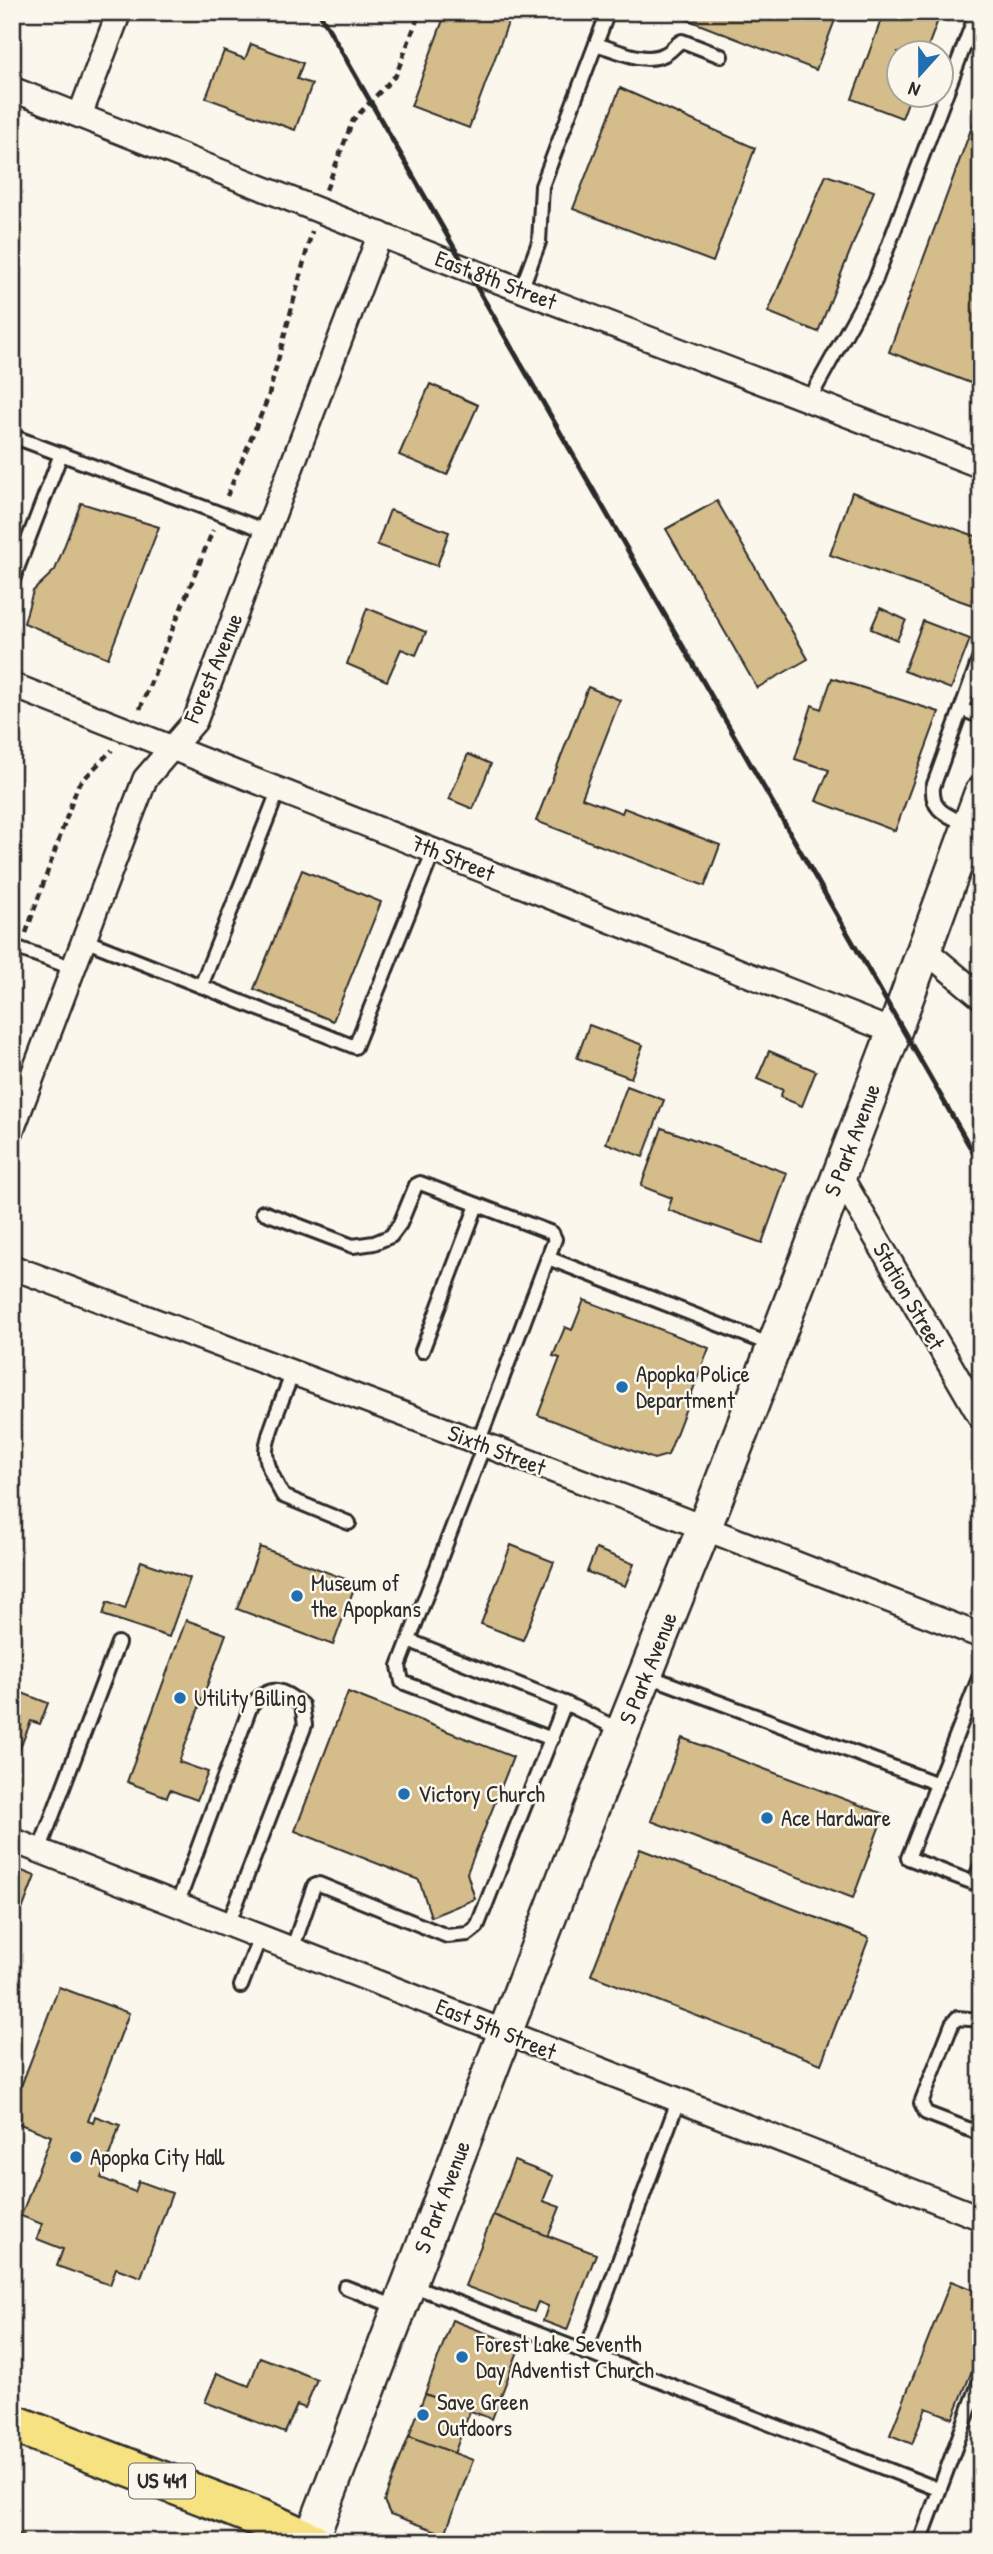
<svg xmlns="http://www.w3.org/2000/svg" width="993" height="2554" viewBox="0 0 993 2554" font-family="'Patrick Hand',sans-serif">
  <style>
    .building { fill: #d4bc8b; stroke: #2b2b2b; stroke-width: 2 }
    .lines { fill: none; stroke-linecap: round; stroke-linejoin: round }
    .service-casing { stroke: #2b2b2b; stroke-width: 18 }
    .minor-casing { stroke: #2b2b2b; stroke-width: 28 }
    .secondary-casing { stroke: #2b2b2b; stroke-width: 38 }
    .primary-casing { stroke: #2b2b2b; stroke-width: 42 }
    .path { stroke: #2b2b2b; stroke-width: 4.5; stroke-dasharray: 7 5; stroke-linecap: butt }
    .service { stroke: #fbf7ec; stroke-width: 12 }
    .minor { stroke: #fbf7ec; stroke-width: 23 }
    .secondary { stroke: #fbf7ec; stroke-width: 33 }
    .primary { stroke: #f7e281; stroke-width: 37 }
    .rail { stroke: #2b2b2b; stroke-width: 5 }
    .poi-dot { fill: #1f6fb2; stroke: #fbf7ec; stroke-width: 2.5 }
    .labels { text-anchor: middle; stroke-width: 5; stroke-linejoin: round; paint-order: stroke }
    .shield { fill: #fbf7ec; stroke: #696865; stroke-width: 2 }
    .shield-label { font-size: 21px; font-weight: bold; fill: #2b2b2b }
    .street-label { font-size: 23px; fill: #2b2b2b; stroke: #fbf7ec }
    .poi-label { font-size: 23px; fill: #2b2b2b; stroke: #fbf7ec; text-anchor: start }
  </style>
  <rect width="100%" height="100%" fill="#fbf7ec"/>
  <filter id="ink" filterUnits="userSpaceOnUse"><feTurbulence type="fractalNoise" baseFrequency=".0143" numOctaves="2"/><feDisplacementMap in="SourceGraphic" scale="14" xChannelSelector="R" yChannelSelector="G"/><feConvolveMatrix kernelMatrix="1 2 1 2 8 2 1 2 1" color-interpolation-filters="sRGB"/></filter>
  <g filter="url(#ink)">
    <g class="building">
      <path d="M446,12h66l-43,116 -58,-22z"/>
      <path d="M673,12h165l-22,58 -143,-56z"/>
      <path d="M884,12h57l-15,40h-28v42h13l-9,24 -50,-19z"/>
      <path d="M251,44l52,19 -6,16 15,5 -17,46 -89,-32 18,-47 21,8z"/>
      <path d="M620,88l135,60 -42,114 -140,-53z"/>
      <path d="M981,102v285l-92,-35z"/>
      <path d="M826,175l48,16 -56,141 -50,-20z"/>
      <path d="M430,384l48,21 -31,70 -48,-20z"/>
      <path d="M852,492l129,46v70l-151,-53z"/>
      <path d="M717,501l91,158 -51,29 -91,-159z"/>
      <path d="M81,503l78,24 -51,131 -84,-35 9,-32 22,-21z"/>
      <path d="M390,510l59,22 -12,34 -60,-21z"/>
      <path d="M367,608l59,24 -10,23 -15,-6 -14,32 -40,-17z"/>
      <path d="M880,608l26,12 -9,20 -26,-11z"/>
      <path d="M923,621l47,18 -19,50 -47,-18z"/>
      <path d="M832,678l107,34 -44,119 -79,-30 13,-31 -34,-11 17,-54 9,4z"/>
      <path d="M588,687l32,13 -38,98 40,15 2,-5 96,37 -15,41 -169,-65z"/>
      <path d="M468,754l23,10 -18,45 -24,-10z"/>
      <path d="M302,870l79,32 -48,119 -79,-32z"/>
      <path d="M589,1025l54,20 -12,33 -54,-20z"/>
      <path d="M769,1051l47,20 -14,35 -22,-9 3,-7 -26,-11z"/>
      <path d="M627,1086l37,14 -21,57 -37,-14z"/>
      <path d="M662,1128l125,45 -25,70 -94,-33 4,-12 -31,-12z"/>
      <path d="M584,1300l125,48 -41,107 -14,4 -116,-44 22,-57 -7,-2 12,-29 7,3z"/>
      <path d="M511,1545l43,17 -31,78 -42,-16z"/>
      <path d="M260,1547l96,36 -23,62 -96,-36z"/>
      <path d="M596,1549l38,15 -9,22 -38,-14z"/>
      <path d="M141,1561l49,17 -21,59 -66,-22 4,-13 18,7z"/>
      <path d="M981,1566v22l-7,-2z"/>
      <path d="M186,1620l40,14 -47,128 29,10 -11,28 -27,-10 -3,7 -40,-15z"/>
      <path d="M12,1689l36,14 -8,21 -9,-3 -19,47z"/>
      <path d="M348,1692l165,65 -46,116 8,26 -44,18 -12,-37 -124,-49z"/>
      <path d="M682,1738l202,76 -31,84 -202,-77z"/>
      <path d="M640,1849l229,89 -48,126 -230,-89z"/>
      <path d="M12,1867l23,9 -13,34 -10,-3z"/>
      <path d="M59,1987l70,26 -41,108 5,2 2,-7 25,9 -19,53 34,14 4,-11 33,12 -31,84 -25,-9 -6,17 -53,-19 6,-17 -26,-10 5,-15 -21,-8 30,-80 -39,-15v-11z"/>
      <path d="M514,2161l39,15 -10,25 17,6 -12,30 -55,-22z"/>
      <path d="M493,2215l103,39 -29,76 -24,-9 5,-15 -10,-4 -4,10 -69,-26z"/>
      <path d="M951,2281l30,12v55l-28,70 -27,-10 -14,36 -22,-9z"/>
      <path d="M452,2320l68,26 -28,73 -67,-25z"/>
      <path d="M260,2357l57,22 -12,29 -8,-3 -12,28 -80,-31 12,-29 32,13z"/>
      <path d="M425,2394l45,17 -16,43 -45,-18z"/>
      <path d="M409,2436l64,24 -28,74 -55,-20 -6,-13z"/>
    </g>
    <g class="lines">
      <defs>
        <g id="service">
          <path d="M596,44c20,6 49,21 69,10 7,-3 10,-10 17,-13l39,15"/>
          <path d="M521,290l18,-48 3,-56 66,-174"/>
          <path d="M809,400l66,-119 102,-269"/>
          <path d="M12,436l255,95"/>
          <path d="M12,582l49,-128"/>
          <path d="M961,709l20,8"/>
          <path d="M969,826c-20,-11 -38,-13 -36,-39l48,-133"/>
          <path d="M84,940l117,46 78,-197"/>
          <path d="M12,946l61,22"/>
          <path d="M201,986l154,61 79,-197"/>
          <path d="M263,1212l90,34 21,-3 17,-7 9,-12 16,-39 4,-2 132,50 3,6 -77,204"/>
          <path d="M548,1258l226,88"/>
          <path d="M422,1351l55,-146"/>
          <path d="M293,1373c-7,17 -28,65 -27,80 1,15 10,30 17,43l66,27"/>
          <path d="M484,1445l-85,221 3,16 150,57"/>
          <path d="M410,1641l155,62"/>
          <path d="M981,1673l-73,185 66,25 7,-18"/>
          <path d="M646,1675l292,109"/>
          <path d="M39,1851l79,-208"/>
          <path d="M177,1905l74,-200c20,-21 29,-17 51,0l3,20 -77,200"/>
          <path d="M292,1950l22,-64 5,-2 128,52 21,-2 9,-7 88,-224 55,27"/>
          <path d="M241,1986l19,-49"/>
          <path d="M981,2020l-24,-2 -5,6 -31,79 5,10 55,21"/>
          <path d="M409,2284l529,205"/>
          <path d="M345,2287l54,21"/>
          <path d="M585,2353l93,-252"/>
          <path d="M12,2540l6,2"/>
          <path d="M920,2542l61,-164"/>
        </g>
        <g id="minor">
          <path d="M12,89l455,180 514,197"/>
          <path d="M80,115l39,-103"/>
          <path d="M12,685l882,347"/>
          <path d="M924,949l57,48"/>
          <path d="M12,1130l133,-351 50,-58 185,-487"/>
          <path d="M839,1174l142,244"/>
          <path d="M12,1267l654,246 315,123"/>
          <path d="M12,1840l969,378"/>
        </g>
        <path id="secondary" d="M310,2542l258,-674 148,-370 178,-466 87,-238"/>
        <path id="primary" d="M12,2423l248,95 53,24"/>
      </defs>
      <use href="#service" class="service-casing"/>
      <use href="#minor" class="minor-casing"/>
      <use href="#secondary" class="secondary-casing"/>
      <use href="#primary" class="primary-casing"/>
      <g class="path">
        <path d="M326,190l27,-70 43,-45 24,-63"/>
        <path d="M227,496l41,-98 44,-167"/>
        <path d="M140,709l73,-179"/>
        <path d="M26,933l52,-148 34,-35"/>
      </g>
      <use href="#service" class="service"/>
      <use href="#minor" class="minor"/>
      <use href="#secondary" class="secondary"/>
      <use href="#primary" class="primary"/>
      <path class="rail" d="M319,12l662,1154"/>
    </g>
  </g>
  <g class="poi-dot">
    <circle cx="622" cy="1387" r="7"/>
    <circle cx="297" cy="1596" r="7"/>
    <circle cx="180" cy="1698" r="7"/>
    <circle cx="404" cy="1794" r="7"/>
    <circle cx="767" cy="1818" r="7"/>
    <circle cx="76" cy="2157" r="7"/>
    <circle cx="462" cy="2357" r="7"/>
    <circle cx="423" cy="2415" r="7"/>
  </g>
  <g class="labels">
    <rect class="shield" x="129" y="2463.5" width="66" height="35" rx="5"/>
    <g class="shield-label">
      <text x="162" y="2488">US 441</text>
    </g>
    <g class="street-label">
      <text transform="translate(496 280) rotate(21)" y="8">East 8th Street</text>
      <text transform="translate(213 668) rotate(-67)" y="8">Forest Avenue</text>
      <text transform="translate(453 858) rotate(22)" y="8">7th Street</text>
      <text transform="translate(852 1140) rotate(-69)" y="8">S Park Avenue</text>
      <text transform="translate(909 1296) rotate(60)" y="8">Station Street</text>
      <text transform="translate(497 1450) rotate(21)" y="8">Sixth Street</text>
      <text transform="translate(648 1668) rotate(-68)" y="8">S Park Avenue</text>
      <text transform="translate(496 2029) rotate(22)" y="8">East 5th Street</text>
      <text transform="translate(442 2197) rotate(-69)" y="8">S Park Avenue</text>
    </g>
    <g class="poi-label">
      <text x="636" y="1382">Apopka Police<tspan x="636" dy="26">Department</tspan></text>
      <text x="311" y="1591">Museum of<tspan x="311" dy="26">the Apopkans</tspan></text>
      <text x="194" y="1706">Utility Billing</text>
      <text x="418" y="1802">Victory Church</text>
      <text x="781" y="1826">Ace Hardware</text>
      <text x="90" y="2165">Apopka City Hall</text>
      <text x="476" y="2352">Forest Lake Seventh<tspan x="476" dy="26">Day Adventist Church</tspan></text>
      <text x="437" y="2410">Save Green<tspan x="437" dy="26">Outdoors</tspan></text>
    </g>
  </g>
  <rect width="993" height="2554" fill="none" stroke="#fbf7ec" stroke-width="42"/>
  <rect x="21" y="21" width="951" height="2512" fill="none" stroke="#2b2b2b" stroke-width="2.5" filter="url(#ink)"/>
  <g transform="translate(920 74) rotate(201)"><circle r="33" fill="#fbf7ec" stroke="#a8a59f" stroke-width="2"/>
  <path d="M0-5L12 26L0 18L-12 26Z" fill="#1f6fb2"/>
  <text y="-10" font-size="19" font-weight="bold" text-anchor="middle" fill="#2b2b2b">N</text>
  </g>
</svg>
